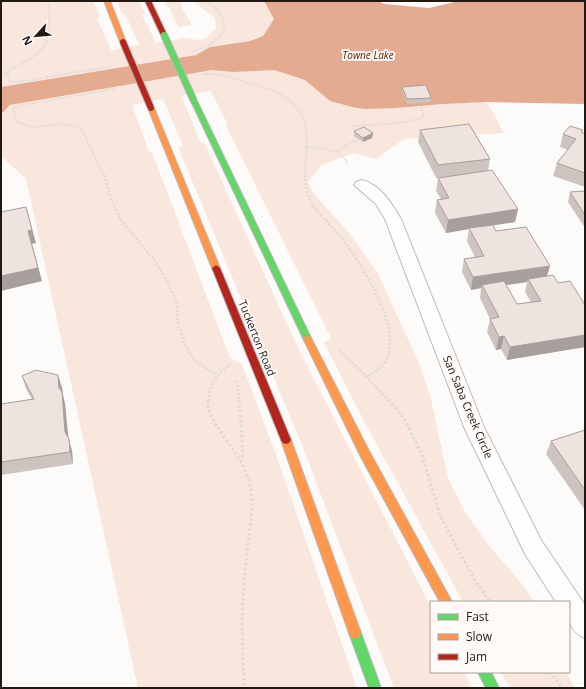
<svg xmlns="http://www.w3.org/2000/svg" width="586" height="689" viewBox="0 0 586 689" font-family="'Open Sans',sans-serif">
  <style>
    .green { fill: #f9e6dc }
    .water { fill: #e4ab90 }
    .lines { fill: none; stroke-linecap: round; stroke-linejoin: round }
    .street-casing { stroke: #beb9b6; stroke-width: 2 }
    .fast-casing { stroke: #beb9b6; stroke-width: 2 }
    .slow-casing { stroke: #beb9b6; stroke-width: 2 }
    .jam-casing { stroke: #beb9b6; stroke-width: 2 }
    .path-far2 { stroke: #dcdbda; stroke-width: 2; stroke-dasharray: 1.5 1.5; stroke-linecap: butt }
    .path-far1 { stroke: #dcdbda; stroke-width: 2.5; stroke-dasharray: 2 2; stroke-linecap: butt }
    .path { stroke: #dcdbda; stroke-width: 3; stroke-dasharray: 2.5 2.5; stroke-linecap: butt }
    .street { fill: #fffefe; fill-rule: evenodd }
    .fast { fill: #63d668; fill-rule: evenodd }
    .slow { fill: #ff974d; fill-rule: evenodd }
    .jam { fill: #b3261e; fill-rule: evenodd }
    .fast-bridge-casing { stroke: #beb9b6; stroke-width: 8; stroke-linecap: butt }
    .jam-bridge-casing { stroke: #beb9b6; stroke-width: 8; stroke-linecap: butt }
    .fast-bridge { stroke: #63d668; stroke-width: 6 }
    .jam-bridge { stroke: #b3261e; stroke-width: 6 }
    .wall { fill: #cdc3bf; fill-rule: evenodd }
    .shaded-wall { fill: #a79f9b }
    .building { fill: #eee3de; stroke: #a79f9b }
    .labels { text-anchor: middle; stroke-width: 4; stroke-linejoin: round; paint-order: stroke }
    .far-water-label { font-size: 10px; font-style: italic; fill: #4d1b00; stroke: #fffaf7 }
    .street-label { font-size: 11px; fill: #211814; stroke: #fffaf7 }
  </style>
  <rect width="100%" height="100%" fill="#fdfbf9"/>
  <g class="green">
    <path d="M1,1h92l7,16 -3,1 14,32 28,-5 -14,-31h-3l-5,-13h22l6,13 -3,1 14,28 28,-5 15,2 6,-1 11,-10 -1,-11 -22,-17h71l10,18 -11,17 -13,5 -40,6 -14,8 -195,32z"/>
    <path d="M164,1h17l1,7 10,17 -14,2 -9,-20h-3z"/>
    <path d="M212,70l21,2 41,-2 31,10 25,21 22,6 45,1 46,-4 44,-2 17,31 -100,6 -28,20 -22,-6 -32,12 -14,17 7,13 35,39 28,40 41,89 11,32 18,83 18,36 24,33 33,38 11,17h-71l-99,-181 -40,-78 7,-5 -105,-212 2,-1 -17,-34 -30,5 20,47 3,-1 95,208 132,257v65h33l8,16h-78l-92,-243 -124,-298 5,-1 -20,-47 -31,6 17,47h3l78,206 12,6 33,88 82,236h-219l-112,-509 -25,-23v-42l9,-9z"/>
    <path d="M501,672h66l7,16h-64z"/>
  </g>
  <path class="water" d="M264,1h114l6,3 45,4 30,-7h126v103l-98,-2 -44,2 -46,4 -33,1 -12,-2 -22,-6 -25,-21 -31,-10 -41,2 -21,-2 -202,35 -9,9v-27l195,-32 14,-8 40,-6 13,-5 11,-17z"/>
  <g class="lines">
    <defs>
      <path id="street" d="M362,180c19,5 30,24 39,39l83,208 57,113 44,65v33c-18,-8 -16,-19 -16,-36h-13l-31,-48 -61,-127 -79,-208 -9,-15 -22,-19 2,-3z"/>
      <g id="fast">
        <path d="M194,99l3,2 114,237 -1,2 -3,1 -4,-3 -112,-237z"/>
        <path d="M355,627l4,2 2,4 20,55h-12l-20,-55 2,-4z"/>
        <path d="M478,672h13l8,16h-13z"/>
      </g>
      <g id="slow">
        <path d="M104,1h6l16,41 -1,1 -5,-1z"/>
        <path d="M151,106l3,2 66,160 -1,2h-6l-1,-2 -64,-160z"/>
        <path d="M307,335l4,3 58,113 83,151h-12l-79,-145 -58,-119z"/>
        <path d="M286,436l3,1 2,3 70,193 -2,4 -4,2 -4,-2 -2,-4 -68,-193 2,-3z"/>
      </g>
      <g id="jam">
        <path d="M145,1h6l16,34 -1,1 -5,-1z"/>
        <path d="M216,265l4,3 71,172 -2,3 -3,1 -3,-1 -2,-3 -69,-172z"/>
      </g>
    </defs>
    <use href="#street" class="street-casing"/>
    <use href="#fast" class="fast-casing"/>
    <use href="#slow" class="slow-casing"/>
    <use href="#jam" class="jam-casing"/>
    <g class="path-far2">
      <path d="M48,1c2,20 5,42 -14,55 -9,6 -19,10 -27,17l3,9h9l93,-16"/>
      <path d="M194,51c14,-4 38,-17 28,-34 -3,-6 -9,-11 -15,-16"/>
      <path d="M1,73h6"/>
      <path d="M203,74c15,-1 28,3 42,8 22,6 48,13 58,36 7,14 2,42 2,58"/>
      <path d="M353,126c24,-2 48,-1 71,-9l-3,-11"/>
      <path d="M305,147c16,1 35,1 43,17"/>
      <path d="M336,151l24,-13"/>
      <path d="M104,176l-22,-46 -8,-4 -12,-2 -29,3 -17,-5 -3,-14 8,-3 94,-16"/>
    </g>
    <g class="path-far1">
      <path d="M104,175l7,25 10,20 34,41 12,20 10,22 1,22 7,19 9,16 22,15"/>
      <path d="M305,175c0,34 21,42 39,66 19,26 57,85 43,118 -3,8 -13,13 -20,18"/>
      <path d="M340,351l27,26 22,24"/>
      <path d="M237,381l2,20"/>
      <path d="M208,401c2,-16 8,-28 23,-37"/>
    </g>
    <g class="path">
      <path d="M208,400v8l5,12 30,45 6,15 4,21 -8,70 -3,46 1,47 2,24"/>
      <path d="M239,400l4,55 -2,4"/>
      <path d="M388,400l16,18 18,37 19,63 33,61 16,23"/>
      <path d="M550,672l12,16"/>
    </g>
    <use href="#street" class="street"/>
    <use href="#fast" class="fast"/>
    <use href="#slow" class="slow"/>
    <use href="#jam" class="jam"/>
    <defs>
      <path id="fast-bridge" d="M164,35l30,66"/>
      <path id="jam-bridge" d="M123,42l28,66"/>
    </defs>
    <use href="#fast-bridge" class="fast-bridge-casing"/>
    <use href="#jam-bridge" class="jam-bridge-casing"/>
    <use href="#fast-bridge" class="fast-bridge"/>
    <use href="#jam-bridge" class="jam-bridge"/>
  </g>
  <g class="wall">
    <path d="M402,87l29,11 -1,4 -23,2 -5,-13z"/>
    <path d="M420,130l70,29 -2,12 30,38 -3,13 -22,3 3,6 51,45 11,7 27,22v42l-78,13 -6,-11 -5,1 -9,-18 3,-13 -10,-21 1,-10 -10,2 -9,-18 2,-13 11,-2 -8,-16 2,-12 -23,4 -11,-20 2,-13 4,-1 -5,-8 2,-13h-2l-18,-36zM527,282l-2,10 6,10 -14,2 -11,-19z"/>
    <path d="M583,130l-1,3 3,1v53l-32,-11 4,-13 11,-13 -8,-3 3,-13z"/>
    <path d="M354,131l19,2 -1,5 -9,4 -9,-6z"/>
    <path d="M585,191v37l-17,-26 2,-10z"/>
    <path d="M58,375l4,13 1,7 2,9 3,34 4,13 1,13 -72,11v-71l31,-5 -6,-10 -4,-13z"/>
    <path d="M585,430v80l-39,-56 5,-13z"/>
  </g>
  <g class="shaded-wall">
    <path d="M373,133l-1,5 -9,4v-4z"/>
    <path d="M26,207l10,36 -4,1 10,37 -41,10v-15l27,-45z"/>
    <path d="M518,209l-3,13 -45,7 -1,-1v1l-23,4 2,-13z"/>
    <path d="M550,266l-4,13h-18l-1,3 -43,6 -2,-3 -1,3 -10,2 2,-13z"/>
    <path d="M585,335v12l-78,13 3,-13z"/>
    <path d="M504,336l-3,13 -5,1 3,-13z"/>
    <path d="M58,375l4,13 1,7 2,9 4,40 -4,-12z"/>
    <path d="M69,439l3,12 1,13 -3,-12z"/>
  </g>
  <g class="building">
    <path d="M426,85l5,13 -24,1 -5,-12z"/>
    <path d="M469,124l21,35 -52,6 -18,-35z"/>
    <path d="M570,126l13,4 -2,2 4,2v39l-28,-10 19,-24 -13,-5z"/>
    <path d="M364,127l9,6 -10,5 -9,-7z"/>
    <path d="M492,170l26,39 -70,11 -11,-20 12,-2 -11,-20z"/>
    <path d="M585,191v24l-15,-23z"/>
    <path d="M26,207l6,23 -4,1 10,37 -37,8v-64z"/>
    <path d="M493,225l3,6 30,-4 24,39 -77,11 -9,-18 20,-3 -15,-28z"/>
    <path d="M553,275l5,8 12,-2 15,24v30l-75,12 -6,-11 -5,1 -9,-18 9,-2 -17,-32 22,-4 13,23 24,-3 -13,-22z"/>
    <path d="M36,370l22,5 1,13 3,4 3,40 4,7 1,13 -69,10v-58l33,-5 -12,-23z"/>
    <path d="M585,430v60l-34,-49z"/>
  </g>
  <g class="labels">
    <g class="far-water-label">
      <text x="368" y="59">Towne Lake</text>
    </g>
    <g class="street-label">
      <text transform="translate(257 338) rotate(68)" y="4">Tuckerton Road</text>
      <text transform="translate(468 407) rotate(67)" y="4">San Saba Creek Circle</text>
    </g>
  </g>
  <rect width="586" height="689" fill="none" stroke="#211814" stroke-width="4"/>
  <rect x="430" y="601" width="140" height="72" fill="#fffaf7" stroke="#a6a09c"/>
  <rect x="438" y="614" width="20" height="6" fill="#63d668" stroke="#a6a09c"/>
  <text x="466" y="621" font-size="12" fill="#211814">Fast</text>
  <rect x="438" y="634" width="20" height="6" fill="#ff974d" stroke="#a6a09c"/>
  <text x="466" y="641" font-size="12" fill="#211814">Slow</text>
  <rect x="438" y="654" width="20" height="6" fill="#b3261e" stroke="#a6a09c"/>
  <text x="466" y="661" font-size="12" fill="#211814">Jam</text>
  <g transform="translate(36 36) rotate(243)" stroke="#fffaf7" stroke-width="3" paint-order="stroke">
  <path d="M0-3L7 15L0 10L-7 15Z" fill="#211814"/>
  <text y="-6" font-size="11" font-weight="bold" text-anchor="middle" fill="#211814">N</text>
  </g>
</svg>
